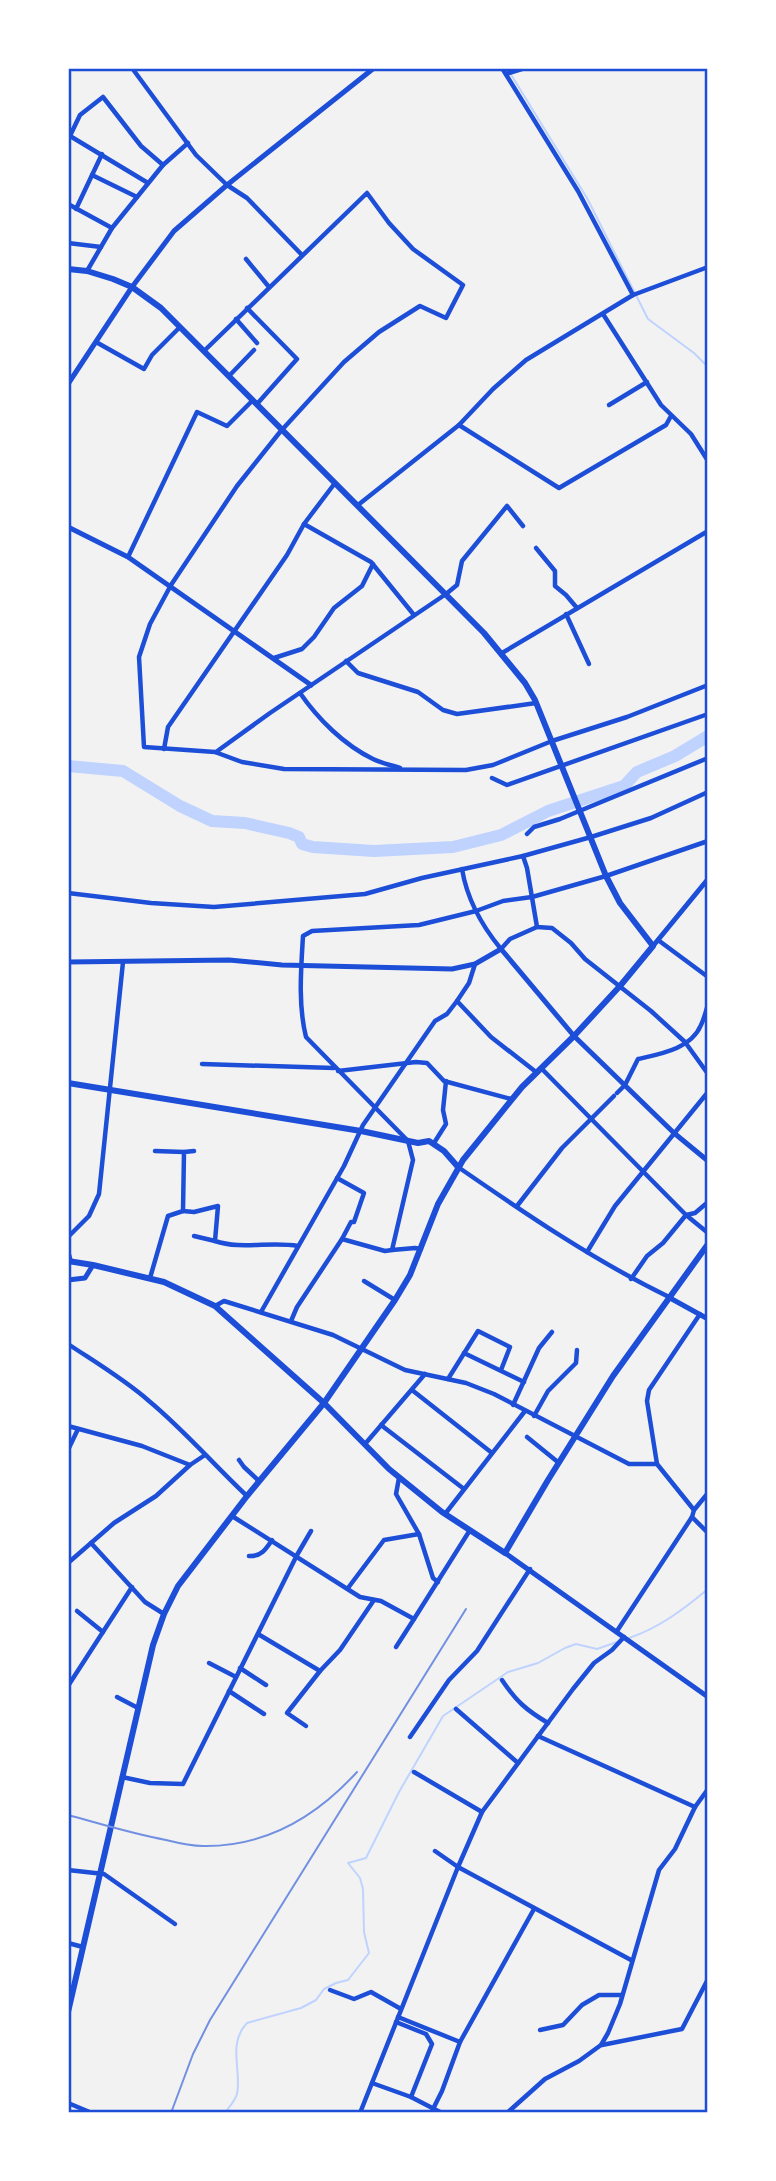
<svg xmlns="http://www.w3.org/2000/svg" width="776" height="2181" viewBox="0 0 776 2181" font-family="Bitter,serif">
  <style>
    .lines { fill: none; stroke-linecap: round; stroke-linejoin: round }
    .stream { stroke: #bfd3fe; stroke-width: 2 }
    .river { stroke: #bfd3fe; stroke-width: 12 }
    .minor { stroke: #1d4ed8; stroke-width: 4.5 }
    .tertiary { stroke: #1d4ed8; stroke-width: 5 }
    .secondary { stroke: #1d4ed8; stroke-width: 5 }
    .primary { stroke: #1d4ed8; stroke-width: 6 }
    .rail { stroke: #7290e2; stroke-width: 2 }
    .neatline { fill: none; stroke: #1d4ed8; stroke-width: 2.5 }
  </style>
  <rect width="100%" height="100%" fill="#f2f2f2"/>
  <g class="lines">
    <g class="stream">
      <path d="M507,68l80,130 61,121 46,34 14,14"/>
      <path d="M629,1638c30,-10 55,-29 79,-49"/>
      <path d="M225,2113c4,-6 10,-12 12,-19 5,-23 -10,-50 10,-71l54,-15 15,-8 8,-11 12,-6 12,-3 21,-27 -5,-21 -1,-43 -3,-11 -12,-15 18,-5 33,-66 44,-76 65,-44 30,-9 27,-15 11,-4 21,5 20,-7"/>
    </g>
    <path class="river" d="M68,766l55,5 57,35 32,15 33,2 44,10 10,4 3,7 11,3 61,4 79,-4 48,-12 47,-24 76,-25 13,-14 38,-16 33,-20"/>
    <g class="minor">
      <path d="M132,68l64,87 31,30 20,13 55,57"/>
      <path d="M502,68l76,123 55,104"/>
      <path d="M506,74l19,-6"/>
      <path d="M70,136l78,47"/>
      <path d="M68,140l12,-25 23,-18 38,49 22,19"/>
      <path d="M92,175l45,22"/>
      <path d="M68,204l44,24"/>
      <path d="M76,209l26,-55"/>
      <path d="M68,243l33,4"/>
      <path d="M246,259l23,28"/>
      <path d="M87,271l25,-43 51,-63 25,-22"/>
      <path d="M247,308l50,51 -40,45"/>
      <path d="M603,314l58,91 30,29 17,27"/>
      <path d="M236,319l21,24"/>
      <path d="M96,342l48,27 8,-14 28,-28"/>
      <path d="M204,351l163,-158 22,30 24,26 50,36 -17,33 -26,-12 -41,26 -35,30 -64,70 -43,54 -66,99 -21,39 -11,33 5,90 71,5 27,10 42,7 182,1 27,-5 59,-24 75,-24 81,-32"/>
      <path d="M229,376l25,-26"/>
      <path d="M609,405l38,-23"/>
      <path d="M459,425l100,63 107,-63 5,-9"/>
      <path d="M358,505l101,-80 34,-36 33,-29 107,-65 75,-28"/>
      <path d="M304,524l31,-41"/>
      <path d="M536,548l19,23v15l11,9 11,13"/>
      <path d="M128,557l69,-145 30,14 26,-26"/>
      <path d="M566,614l23,50"/>
      <path d="M502,653l206,-122"/>
      <path d="M274,658l28,-9 12,-12 20,-29 28,-22 11,-22"/>
      <path d="M346,661l12,12 60,19 25,18 14,4 79,-11"/>
      <path d="M300,693c18,26 44,52 73,66 8,4 18,6 27,9"/>
      <path d="M164,749l4,-22 119,-172 17,-31 67,38 43,53"/>
      <path d="M216,752l54,-39 176,-119 11,-9 5,-24 45,-55 16,20"/>
      <path d="M492,778l15,7 201,-71"/>
      <path d="M527,834l7,-7 26,-8 148,-61"/>
      <path d="M523,856l4,12 10,59 15,1 19,15 14,16 66,52 34,31 23,32"/>
      <path d="M462,869c5,30 20,57 39,80l9,-10 27,-12"/>
      <path d="M68,893l83,10 63,4 151,-13 57,-16 101,-22 68,-19 60,-19 57,-26"/>
      <path d="M658,940l50,37"/>
      <path d="M475,964l-6,19 -12,18 34,36 45,35"/>
      <path d="M202,1064l132,4"/>
      <path d="M541,1068l145,147 22,18"/>
      <path d="M338,1071l78,-9 11,1 17,18 67,18"/>
      <path d="M617,1093l8,-8 13,-26c22,-5 53,-10 63,-34 3,-6 5,-14 7,-21"/>
      <path d="M434,1143l12,-19 -3,-14 3,-29"/>
      <path d="M155,1151l29,1"/>
      <path d="M458,1167c68,47 137,94 211,130"/>
      <path d="M337,1178l27,15 -10,29h-3l-9,17 43,12 7,-1"/>
      <path d="M517,1206l45,-58 52,-52"/>
      <path d="M183,1211l11,1 24,-6 -3,35c26,9 56,0 83,5"/>
      <path d="M194,1236l21,5"/>
      <path d="M68,1237l21,-21 10,-22 24,-232"/>
      <path d="M421,1249l-6,-1 -23,2 21,-90 -5,-19 -102,-104c-8,-32 -5,-68 -3,-101l9,-5 107,-6 57,-14 27,-10 29,-4 74,-21 102,-35"/>
      <path d="M68,1251l3,11"/>
      <path d="M587,1252l28,-46 93,-114"/>
      <path d="M150,1278l18,-62 15,-5 1,-59 10,-1"/>
      <path d="M631,1279l16,-23 16,-13 23,-28 9,-2 13,-11"/>
      <path d="M364,1281l31,19"/>
      <path d="M215,1306l9,-5 109,34 72,35 61,13 28,11 135,70h28"/>
      <path d="M261,1312l83,-146 19,-41 72,-104 12,-7 10,-13"/>
      <path d="M291,1321l6,-14 45,-68"/>
      <path d="M68,1344c27,18 56,35 81,57 35,29 65,64 98,95"/>
      <path d="M464,1353l60,29"/>
      <path d="M448,1379l30,-48 32,16 -9,23"/>
      <path d="M412,1390l80,63"/>
      <path d="M513,1405l26,-57 13,-16"/>
      <path d="M534,1416l14,-25 28,-28 1,-13"/>
      <path d="M381,1425l83,64"/>
      <path d="M68,1426l74,20 48,19"/>
      <path d="M527,1437l32,26"/>
      <path d="M365,1444l60,-70"/>
      <path d="M68,1450l10,-21"/>
      <path d="M239,1460l5,7 15,14"/>
      <path d="M399,1478l-3,16 23,40"/>
      <path d="M694,1510l-37,-46 -10,-63 2,-11 51,-76"/>
      <path d="M445,1514l80,-103"/>
      <path d="M232,1516l128,81 21,4 33,18 56,-89"/>
      <path d="M692,1517l16,16"/>
      <path d="M91,1543l54,59 19,12"/>
      <path d="M249,1556c12,1 17,-7 23,-16"/>
      <path d="M68,1563l46,-40 42,-27 34,-31 15,-10"/>
      <path d="M348,1588l36,-48 35,-6 14,44 5,4"/>
      <path d="M77,1611l26,21"/>
      <path d="M617,1631l75,-114 2,-7 14,-17"/>
      <path d="M258,1634l62,37 -33,42 19,13"/>
      <path d="M396,1647l18,-28"/>
      <path d="M209,1663l27,14"/>
      <path d="M240,1668l26,17"/>
      <path d="M320,1671l20,-21 34,-50"/>
      <path d="M502,1680c14,21 24,30 46,43"/>
      <path d="M68,1686l64,-99"/>
      <path d="M229,1691l35,23"/>
      <path d="M117,1697l21,11"/>
      <path d="M456,1709l62,54"/>
      <path d="M538,1736l157,71"/>
      <path d="M410,1737l39,-57 28,-29 53,-82"/>
      <path d="M414,1772l68,40"/>
      <path d="M122,1777l28,6 33,1 114,-229 14,-24"/>
      <path d="M435,1851l23,16 173,93"/>
      <path d="M68,1870l36,4 71,50"/>
      <path d="M68,1943l15,4"/>
      <path d="M330,1990l24,9 17,-7 30,17"/>
      <path d="M398,2017l62,25"/>
      <path d="M396,2022l30,12 6,10 -21,53"/>
      <path d="M540,2030l23,-5 19,-20 17,-10h23"/>
      <path d="M602,2045l80,-16 26,-50"/>
      <path d="M372,2083l39,14 31,16"/>
      <path d="M68,2103l24,10"/>
      <path d="M360,2113l98,-246 24,-55 91,-123 21,-26 18,-13 12,-13"/>
      <path d="M431,2113l11,-22 18,-49 74,-133"/>
      <path d="M507,2113l38,-34 34,-18 22,-16 7,-12 12,-29 39,-134 16,-21 20,-42 13,-18"/>
    </g>
    <g class="tertiary">
      <path d="M68,384l64,-97 42,-56 53,-46 147,-117"/>
      <path d="M68,527l60,30 183,128"/>
      <path d="M574,1036l100,97 34,28"/>
      <path d="M68,1280l17,-2 8,-13"/>
      <path d="M505,1553l203,144"/>
    </g>
    <g class="secondary">
      <path d="M653,946l55,-67"/>
      <path d="M68,962l161,-2 53,5 170,4 23,-5 26,-15 73,87"/>
      <path d="M670,1298l38,21"/>
    </g>
    <g class="primary">
      <path d="M68,269l19,2 26,8 19,8 29,21 323,325 41,50 10,17 71,176 14,27 33,43 -33,40 -46,50 -52,51 -59,73 -25,44 -28,71 -15,25 -71,103 -77,93 -69,90 -14,28 -11,31 -85,367"/>
      <path d="M68,1083l293,48 57,12 11,-2 15,10 14,16"/>
      <path d="M68,1261l25,4 71,17 51,24 109,97 65,66 53,43 63,41 43,-73 65,-104 95,-132"/>
    </g>
    <g class="rail">
      <path d="M68,1815c33,9 65,19 98,25 12,3 25,6 37,6 63,1 113,-29 154,-74"/>
      <path d="M171,2113l22,-59 17,-34 256,-411"/>
    </g>
  </g>
  <rect width="776" height="2181" fill="none" stroke="#ffffff" stroke-width="140"/>
  <rect x="70" y="70" width="636" height="2041" class="neatline"/>
</svg>
